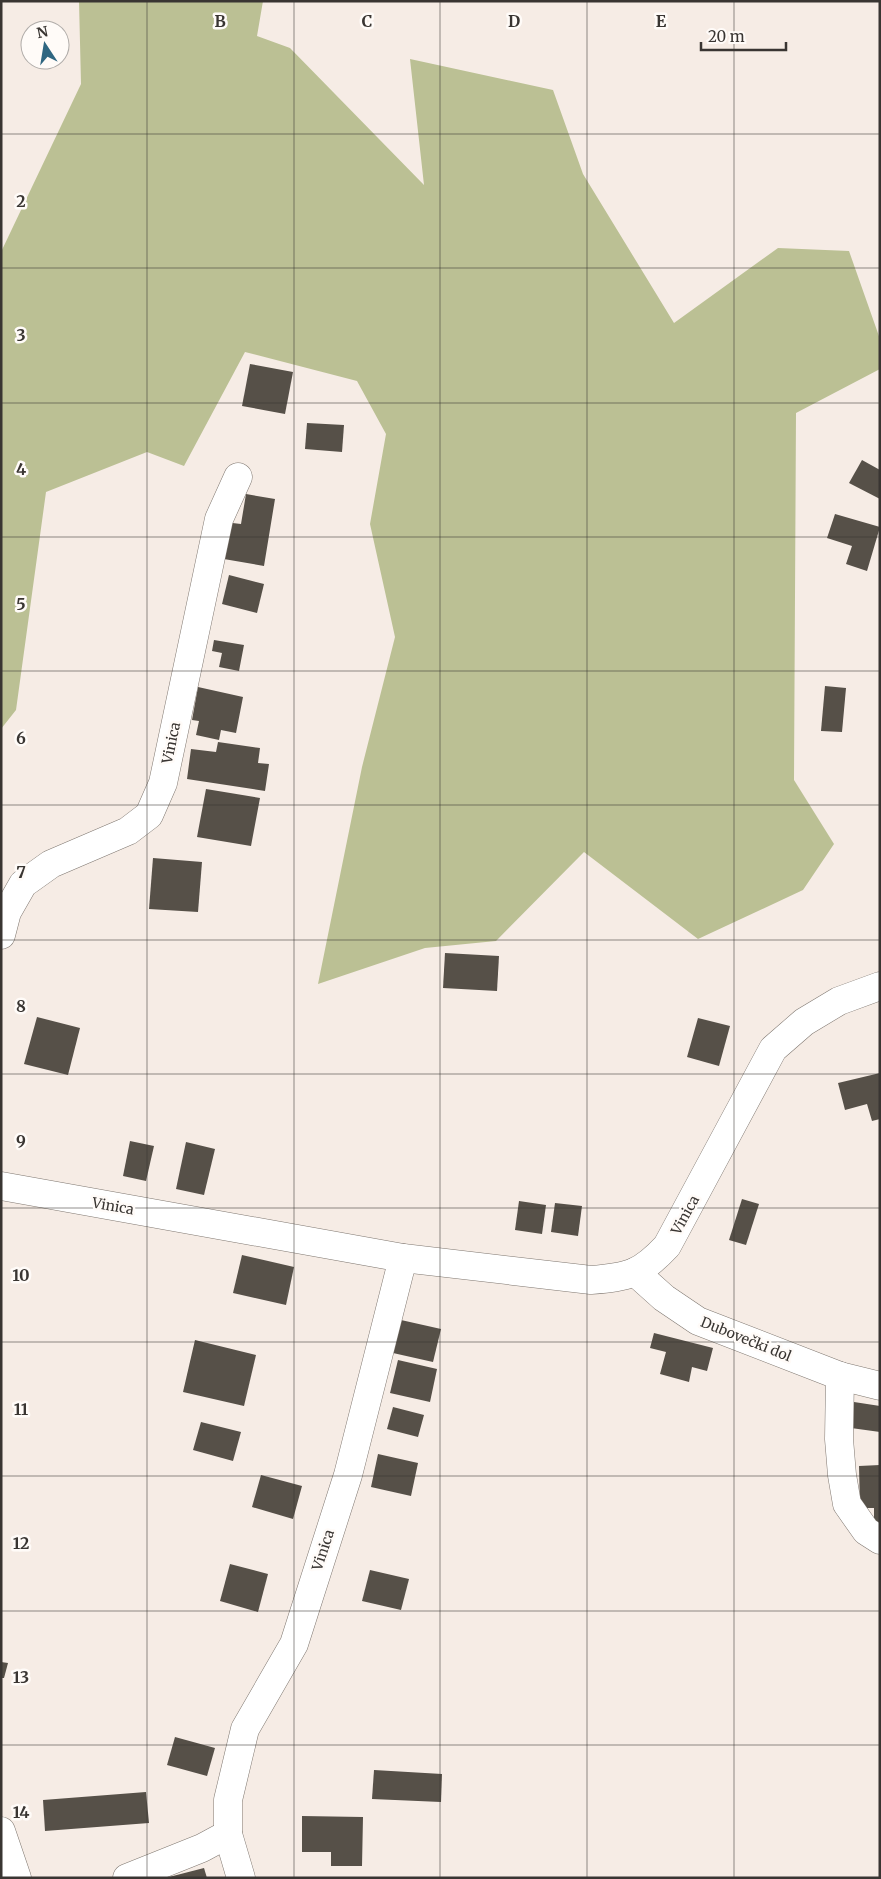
<svg xmlns="http://www.w3.org/2000/svg" width="881" height="1879" viewBox="0 0 881 1879" font-family="Merriweather,serif">
  <style>
    .green { fill: #bbc094 }
    .building { fill: #565048 }
    .lines { fill: none; stroke-linecap: round; stroke-linejoin: round }
    .minor-casing { stroke: #7f7770; stroke-width: 29 }
    .minor { stroke: #fff; stroke-width: 28 }
    .grid { fill: none; stroke: #393532; stroke-width: 1; stroke-opacity: 0.55 }
    .labels { text-anchor: middle; stroke-width: 5; stroke-linejoin: round; paint-order: stroke }
    .street-label { font-size: 14px; fill: #393532; stroke: #fffbf8 }
    .grid-label { font-size: 16px; text-anchor: middle; font-weight: bold; fill: #393532; stroke: #fffbf8; stroke-width: 5; stroke-linejoin: round; paint-order: stroke }
  </style>
  <rect width="100%" height="100%" fill="#f6ece5"/>
  <path class="green" d="M79,1h184l-6,35 33,12 134,137 -14,-126 143,31 30,84 91,149 104,-75 71,3 31,88v30l-84,44 -2,367 40,64 -31,46 -105,49 -114,-87 -88,89 -71,7 -107,36 44,-217 33,-130 -25,-113 16,-90 -29,-53 -112,-29 -61,114 -37,-14 -101,40 -30,218 -15,19v-477l80,-168z"/>
  <g class="building">
    <path d="M250,364l43,8 -8,42 -43,-8z"/>
    <path d="M307,423l37,2 -2,27 -37,-3z"/>
    <path d="M862,460l18,10v29l-31,-16z"/>
    <path d="M246,494l29,5 -11,67 -46,-8 6,-36 17,2z"/>
    <path d="M835,514l45,13 -13,44 -21,-7 6,-18 -25,-8z"/>
    <path d="M229,575l35,9 -7,29 -35,-9z"/>
    <path d="M214,640l30,5 -5,26 -20,-4 3,-14 -10,-2z"/>
    <path d="M825,686l21,2 -4,44 -21,-1z"/>
    <path d="M198,687l45,10 -7,36 -15,-3 -2,10 -23,-5 3,-14 -7,-1z"/>
    <path d="M218,742l42,6 -2,15 11,1 -4,27 -78,-12 4,-30 25,3z"/>
    <path d="M206,789l54,9 -9,48 -54,-9z"/>
    <path d="M153,858l49,4 -4,50 -49,-3z"/>
    <path d="M445,953l54,3 -2,35 -54,-3z"/>
    <path d="M37,1017l43,11 -12,47 -44,-11z"/>
    <path d="M698,1018l32,8 -11,40 -32,-9z"/>
    <path d="M880,1073v46l-8,2 -5,-17 -22,6 -7,-27z"/>
    <path d="M130,1141l24,5 -8,35 -23,-5z"/>
    <path d="M186,1142l29,7 -11,46 -28,-6z"/>
    <path d="M742,1199l17,5 -13,41 -17,-5z"/>
    <path d="M519,1201l27,4 -4,29 -27,-4z"/>
    <path d="M555,1203l27,3 -4,30 -27,-4z"/>
    <path d="M242,1255l52,12 -8,38 -53,-12z"/>
    <path d="M401,1320l40,9 -8,33 -40,-9z"/>
    <path d="M654,1333l59,15 -6,23 -15,-4 -3,15 -29,-8 6,-22 -16,-4z"/>
    <path d="M195,1340l61,15 -12,51 -61,-14z"/>
    <path d="M398,1360l39,9 -7,33 -40,-9z"/>
    <path d="M854,1402l26,4v26l-29,-4z"/>
    <path d="M393,1407l31,8 -6,22 -31,-8z"/>
    <path d="M201,1422l40,10 -8,29 -40,-11z"/>
    <path d="M378,1454l40,9 -7,33 -40,-9z"/>
    <path d="M880,1465v58h-6v-15h-14l-1,-42z"/>
    <path d="M261,1475l41,11 -9,33 -41,-12z"/>
    <path d="M230,1564l38,10 -10,38 -38,-11z"/>
    <path d="M370,1570l39,9 -8,31 -39,-9z"/>
    <path d="M1,1662l7,1 -4,15h-3z"/>
    <path d="M175,1737l40,11 -8,28 -40,-11z"/>
    <path d="M374,1770l68,4 -1,28 -69,-3z"/>
    <path d="M146,1792l3,31 -104,8 -2,-31z"/>
    <path d="M302,1816l61,1 -1,49h-31v-14h-29z"/>
    <path d="M204,1868l3,10h-38v-1z"/>
  </g>
  <g class="lines">
    <defs>
      <g id="minor">
        <path d="M1,935l6,-23 16,-28 28,-20 77,-33 21,-16 14,-32 56,-264 19,-42"/>
        <path d="M1,1186l402,72 188,22c38,-3 50,-6 76,-34l106,-197 31,-27 35,-21 41,-15"/>
        <path d="M635,1272l29,26 34,23 142,55 40,10"/>
        <path d="M840,1376l-1,63 3,36 5,29 19,27 14,9"/>
        <path d="M1,1831l16,47"/>
        <path d="M127,1878l75,-30 26,-14"/>
        <path d="M241,1878l-13,-44v-34l17,-71 49,-85 54,-169 55,-217"/>
      </g>
    </defs>
    <use href="#minor" class="minor-casing"/>
    <use href="#minor" class="minor"/>
  </g>
  <path class="grid" d="M147,1v1877M294,1v1877M440,1v1877M587,1v1877M734,1v1877M1,134h879M1,268h879M1,403h879M1,537h879M1,671h879M1,805h879M1,940h879M1,1074h879M1,1208h879M1,1342h879M1,1476h879M1,1611h879M1,1745h879"/>
  <g class="labels">
    <g class="street-label">
      <text transform="translate(171 743) rotate(-78)" y="5">Vinica</text>
      <text transform="translate(113 1206) rotate(10)" y="5">Vinica</text>
      <text transform="translate(685 1215) rotate(-61)" y="5">Vinica</text>
      <text transform="translate(746 1339) rotate(22)" y="5">Dubovečki dol</text>
      <text transform="translate(323 1550) rotate(-72)" y="5">Vinica</text>
    </g>
  </g>
  <g class="grid-label">
    <text x="220" y="27">B</text>
    <text x="367" y="27">C</text>
    <text x="514" y="27">D</text>
    <text x="661" y="27">E</text>
    <text x="21" y="207">2</text>
    <text x="21" y="341">3</text>
    <text x="21" y="475">4</text>
    <text x="21" y="610">5</text>
    <text x="21" y="744">6</text>
    <text x="21" y="878">7</text>
    <text x="21" y="1012">8</text>
    <text x="21" y="1147">9</text>
    <text x="21" y="1281">10</text>
    <text x="21" y="1415">11</text>
    <text x="21" y="1549">12</text>
    <text x="21" y="1683">13</text>
    <text x="21" y="1818">14</text>
  </g>
  <rect width="881" height="1879" fill="none" stroke="#393532" stroke-width="5"/>
  <g transform="translate(45 45) rotate(348)"><circle r="24" fill="#fffbf8" stroke="#b0aca9"/>
  <path d="M0-4L9 19L0 12L-9 19Z" fill="#2f6681"/>
  <text y="-8" font-size="14" font-weight="bold" text-anchor="middle" fill="#393532">N</text>
  </g>
  <path d="M701 42v8h85v-8" fill="none" stroke="#393532" stroke-width="2.5"/>
  <text x="708" y="42" font-size="15" fill="#393532" stroke="#fffbf8" stroke-width="4" paint-order="stroke">20 m</text>
</svg>
